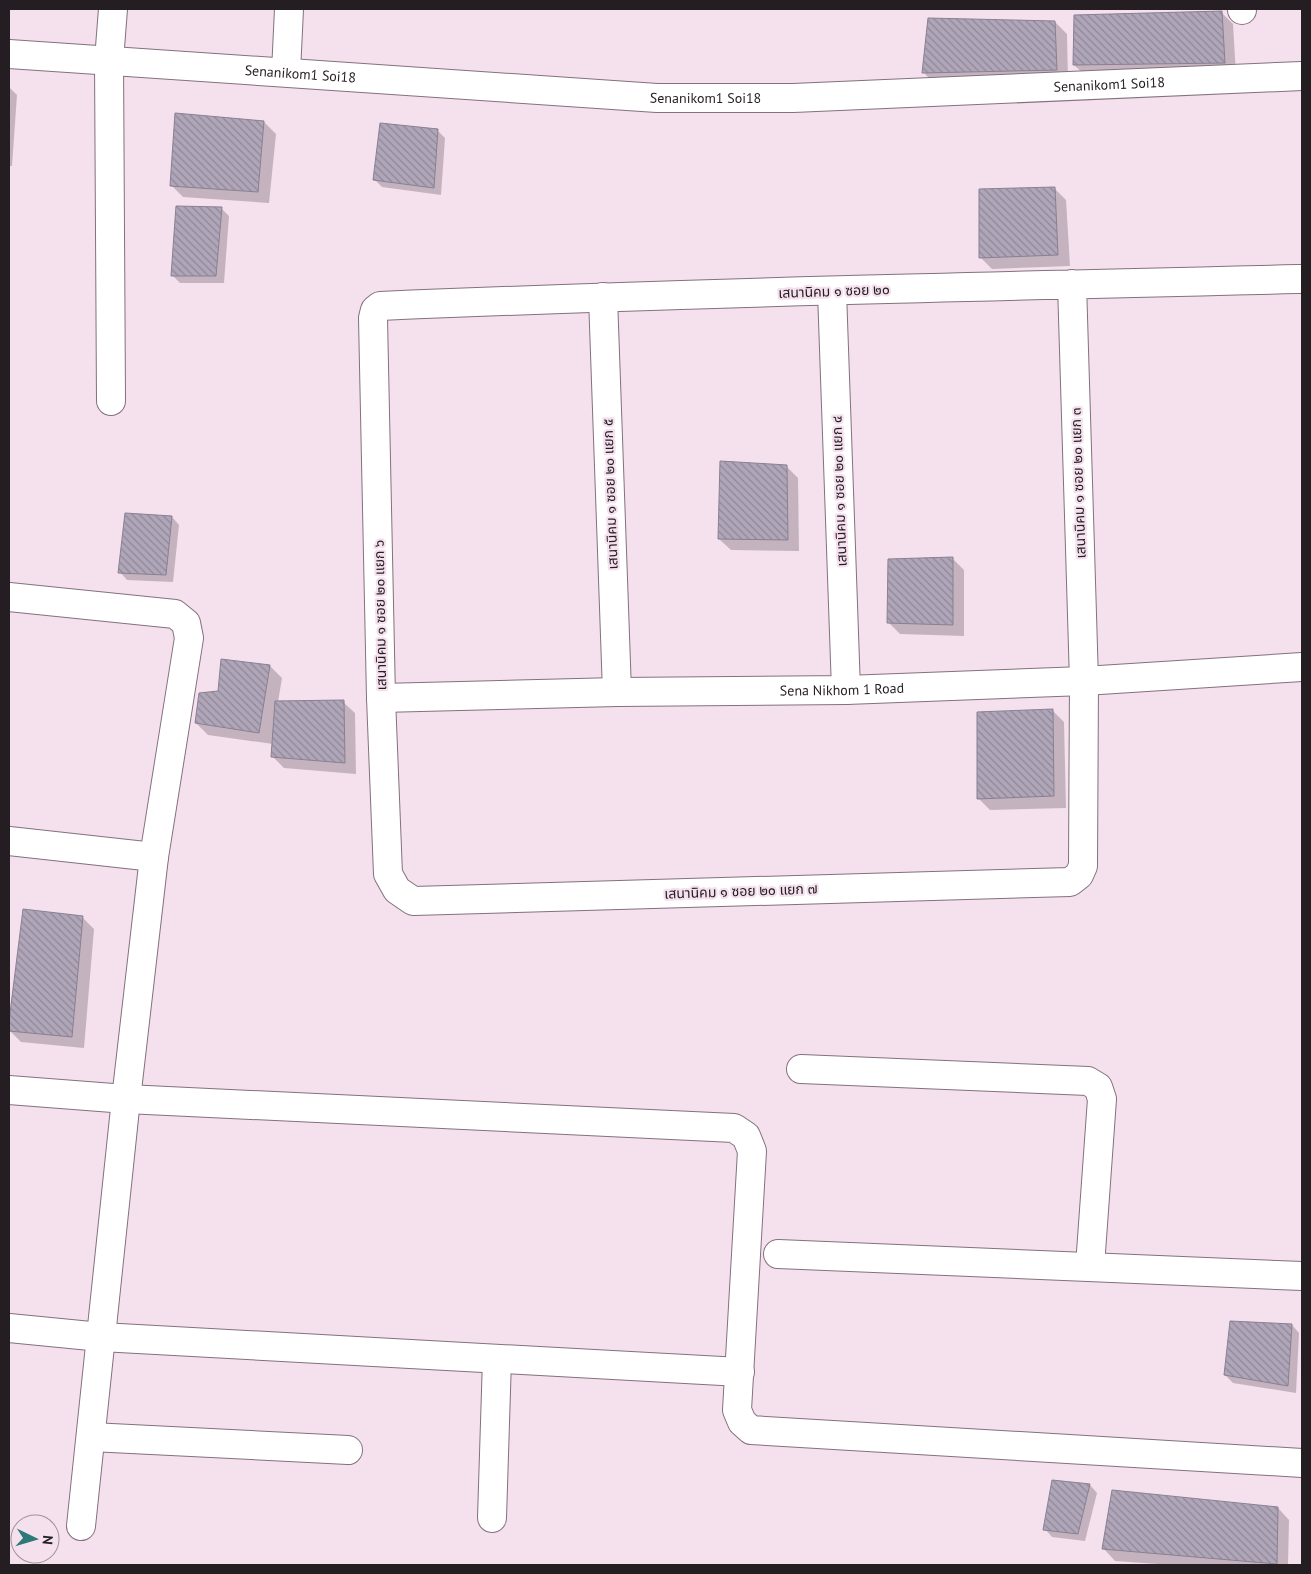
<svg xmlns="http://www.w3.org/2000/svg" width="1311" height="1574" viewBox="0 0 1311 1574" font-family="'PT Sans','Noto Sans Thai',sans-serif">
  <style>
    .shadow { fill: #0003 }
    .building { fill: url(#building-back-hatch); stroke: #898092 }
    .lines { fill: none; stroke-linecap: round; stroke-linejoin: round }
    .minor-casing { stroke: #83717d; stroke-width: 30 }
    .minor { stroke: #fff; stroke-width: 28 }
    .labels { text-anchor: middle; stroke-width: 4.5; stroke-linejoin: round; paint-order: stroke }
    .street-label { font-size: 14px; fill: #241d22; stroke: #f5e0ee }
  </style>
  <defs>
    <pattern id="building-back-hatch" width="6" height="6" patternUnits="userSpaceOnUse" patternTransform="scale(1.25)"><rect width="6" height="6" fill="#b0a6b9"/><path d="M-1 5l2 2M0 0l6 6M5-1l2 2" fill="none" stroke="#8f8796"/></pattern>
  </defs>
  <rect width="100%" height="100%" fill="#f5e0ee"/>
  <g class="shadow">
    <path d="M1221,12l12,12 3,51 -150,1 -12,-11z"/>
    <path d="M1055,22l12,12 1,47 -133,3 -11,-11z"/>
    <path d="M9,87l8,8 -5,71h-3z"/>
    <path d="M264,122l12,12 -7,69 -86,-6 -12,-12z"/>
    <path d="M437,130l8,8 -4,57 -59,-8 -8,-8z"/>
    <path d="M1055,189l11,11 4,66 -78,3 -12,-12z"/>
    <path d="M222,209l7,7 -5,67h-44l-8,-8z"/>
    <path d="M786,466l12,12 1,73 -68,-1 -12,-11z"/>
    <path d="M172,517l7,8 -6,57 -46,-2 -7,-8z"/>
    <path d="M952,558l12,12v66l-64,-2 -12,-12z"/>
    <path d="M222,661l48,5 12,12 -4,24h65l12,11 1,61 -72,-6 -12,-12 1,-12 -65,-9 -12,-12 23,-31z"/>
    <path d="M1052,710l12,12 2,86 -76,2 -12,-12z"/>
    <path d="M24,911l58,6 12,12 -10,119 -63,-6 -12,-12z"/>
    <path d="M1292,1325l7,8 -3,60 -63,-10 -8,-8z"/>
    <path d="M1090,1485l7,8 -12,48 -33,-4 -7,-8z"/>
    <path d="M1278,1508l11,12 -1,45h-116l-57,-4 -11,-12z"/>
  </g>
  <g class="building">
    <path d="M1222,11l3,52 -152,2 1,-50z"/>
    <path d="M928,18l127,3 2,49 -135,3z"/>
    <path d="M175,113l89,8 -6,71 -88,-6z"/>
    <path d="M380,123l58,6 -4,59 -61,-8z"/>
    <path d="M1055,187l3,68 -79,3v-69z"/>
    <path d="M176,206l46,1 -6,69h-45z"/>
    <path d="M720,461l67,4 1,75 -70,-1z"/>
    <path d="M125,513l47,3 -6,59 -48,-2z"/>
    <path d="M953,557v68l-66,-2 1,-64z"/>
    <path d="M221,659l49,6 -11,68 -64,-10 4,-30 19,-2z"/>
    <path d="M344,700l1,63 -74,-6 4,-56z"/>
    <path d="M1053,709l1,87 -77,3v-87z"/>
    <path d="M23,909l60,7 -11,121 -63,-6v-10z"/>
    <path d="M1230,1321l62,3 -4,62 -64,-11z"/>
    <path d="M1052,1480l38,4 -12,50 -35,-4z"/>
    <path d="M1112,1490l166,17 -1,57 -175,-15z"/>
  </g>
  <g class="lines">
    <defs>
      <g id="minor">
        <path d="M1242,9v1"/>
        <path id="s1" d="M9,54l648,44h136l509,-22"/>
        <path d="M286,72l3,-63"/>
        <path d="M1072,284l12,397 -1,185 -4,9 -9,7 -657,19 -16,-11 -9,-16 -7,-176 -8,-380 2,-8 5,-4c307,-13 615,-20 922,-27"/>
        <path d="M832,292l14,398"/>
        <path d="M603,297l14,395"/>
        <path d="M111,401l-2,-341 4,-51"/>
        <path d="M9,597l166,17 11,9 3,15 -35,219 -28,242 -45,427"/>
        <path id="s2" d="M381,698l236,-6 229,-2 238,-9 218,-14"/>
        <path d="M9,841l145,16"/>
        <path d="M801,1069l287,12 10,6 4,12 -12,167"/>
        <path d="M9,1090l117,9 608,29 12,8 6,15 -15,259 5,12 9,8 551,33"/>
        <path d="M778,1254l524,22"/>
        <path d="M9,1328l92,9 639,35"/>
        <path d="M91,1437l257,13"/>
        <path d="M492,1518l5,-159"/>
      </g>
    </defs>
    <use href="#minor" class="minor-casing"/>
    <use href="#minor" class="minor"/>
  </g>
  <g class="labels">
    <g class="street-label">
      <text dy="5" stroke="none"><textPath href="#s1" startOffset="292">Senanikom1 Soi18</textPath></text>
      <text dy="5" stroke="none"><textPath href="#s1" startOffset="1102">Senanikom1 Soi18</textPath></text>
      <text dy="5" stroke="none"><textPath href="#s1" startOffset="698">Senanikom1 Soi18</textPath></text>
      <text transform="translate(834 291) rotate(-2)" y="5">เสนานิคม ๑ ซอย ๒๐</text>
      <text transform="translate(1078 483) rotate(-92)" y="5">เสนานิคม ๑ ซอย ๒๐ แยก ๓</text>
      <text transform="translate(839 491) rotate(-92)" y="5">เสนานิคม ๑ ซอย ๒๐ แยก ๔</text>
      <text transform="translate(610 494) rotate(-92)" y="5">เสนานิคม ๑ ซอย ๒๐ แยก ๕</text>
      <text transform="translate(380 615) rotate(-91)" y="5">เสนานิคม ๑ ซอย ๒๐ แยก ๖</text>
      <text dy="5" stroke="none"><textPath href="#s2" startOffset="461">Sena Nikhom 1 Road</textPath></text>
      <text transform="translate(741 891) rotate(-2)" y="5">เสนานิคม ๑ ซอย ๒๐ แยก ๗</text>
    </g>
  </g>
  <rect width="1311" height="1574" fill="none" stroke="#241d22" stroke-width="20"/>
  <g transform="translate(35 1539) rotate(95)"><circle r="24" fill="#f5e0ee" stroke="#a1929c"/>
  <path d="M0-4L9 19L0 12L-9 19Z" fill="#2e7878"/>
  <text y="-8" font-size="14" font-weight="bold" text-anchor="middle" fill="#241d22">N</text>
  </g>
</svg>
